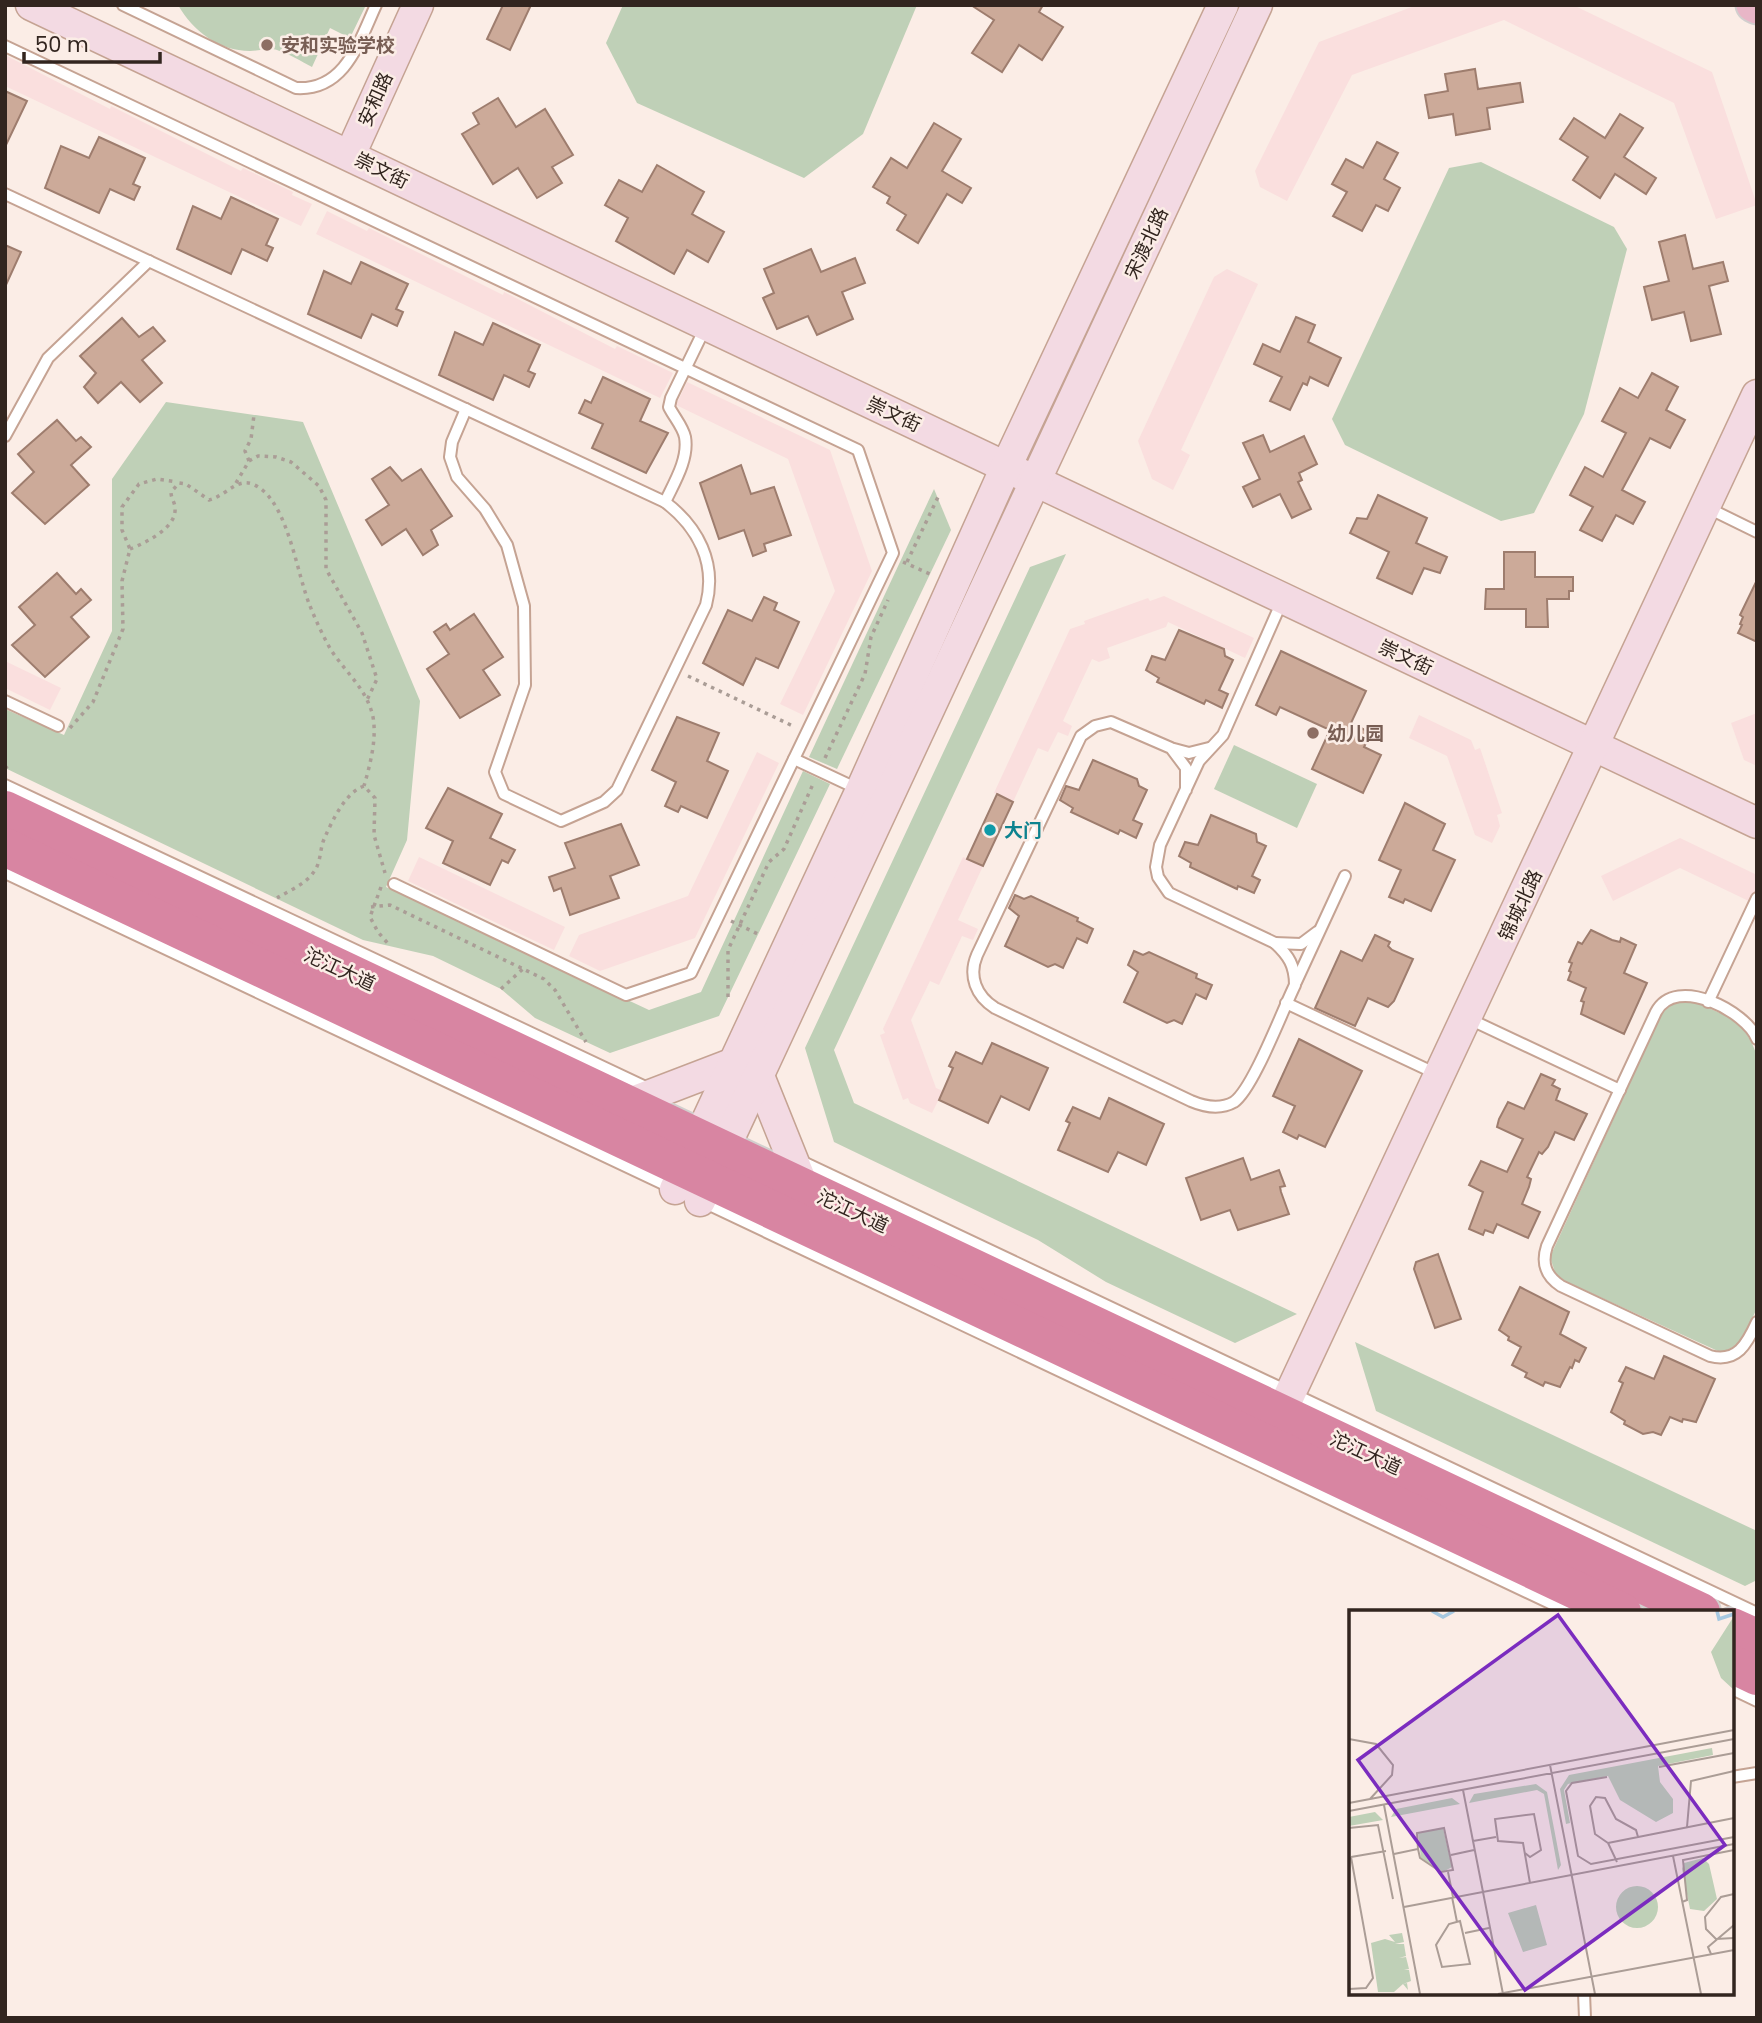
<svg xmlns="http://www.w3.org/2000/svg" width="1762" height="2023" viewBox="0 0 1762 2023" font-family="Poppins,'Noto Sans SC',sans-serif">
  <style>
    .commercial { fill: #fadfde }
    .green { fill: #bfd0b7 }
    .building { fill: #ca9; stroke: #9e7d6e; stroke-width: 2 }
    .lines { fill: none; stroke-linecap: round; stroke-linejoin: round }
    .lane-casing { stroke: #c5a393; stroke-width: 14 }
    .secondary-casing { stroke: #c5a393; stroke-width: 33 }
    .primary-casing { stroke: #d2cfce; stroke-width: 37 }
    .highway-casing { stroke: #d2cfce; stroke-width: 42 }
    .path { stroke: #aa9d96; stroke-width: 3.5; stroke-dasharray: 3.5 5; stroke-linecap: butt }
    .lane { stroke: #fff; stroke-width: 10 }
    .secondary { stroke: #f3dae3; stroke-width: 30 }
    .primary { stroke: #e8b6c7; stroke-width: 33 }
    .highway { stroke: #d885a2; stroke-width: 38 }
    .education-dot { fill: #8d6e63; stroke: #fbede6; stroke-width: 2.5 }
    .culture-dot { fill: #0f9aa8; stroke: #fbede6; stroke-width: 2.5 }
    .labels { text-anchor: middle; stroke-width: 5; stroke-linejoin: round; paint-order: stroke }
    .education-label { font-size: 19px; font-weight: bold; fill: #785e54; stroke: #fbede6; text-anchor: start }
    .street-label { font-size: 19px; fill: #32251f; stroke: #fbede6 }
    .culture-label { font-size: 19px; font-weight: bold; fill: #0d838f; stroke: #fbede6; text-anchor: start }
    .inset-river { fill: none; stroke: #a6c8e0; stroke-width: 3.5 }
    .inset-road { fill: none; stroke: #ab9d96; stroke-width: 2 }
    .view { fill: #7b2cbf; fill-opacity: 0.15; stroke: #7b2cbf; stroke-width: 3.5 }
    .inset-edge { fill: none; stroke: #32251f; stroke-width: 3.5 }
  </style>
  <rect width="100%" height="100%" fill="#fbede6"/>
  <g class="commercial">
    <path d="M1417,5h156l139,67 45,133 -41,14 -42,-116 -170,-83 -152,55 -65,126 -27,-14 -5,-16 64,-129z"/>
    <path d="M5,55l105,54 1,-3 130,65 2,-3 50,24 -1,3 20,9 -11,22 -296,-140z"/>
    <path d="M327,211l40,20 2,-3 134,67 1,-3 111,57 2,-3 56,27 -13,25 -344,-164z"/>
    <path d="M1227,269l31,15 -77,166 9,5 -17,35 -21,-11 -14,-38 76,-164z"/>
    <path d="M687,382l143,68 42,121 -69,144 -23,-11 55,-113 -47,-132 -112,-54z"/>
    <path d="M1164,596l90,42 -9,20 -77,-36 -2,5 -59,21 3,10 -11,4 -7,-3 -29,62 9,5 -4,10 -10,-4 -10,20 -10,-4 -25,54 -19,-9 76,-164 15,-5 -1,-3 64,-23 2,3z"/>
    <path d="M5,661l56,27 -11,22 -45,-22z"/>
    <path d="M1757,713v53l-13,-6 -13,-37z"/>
    <path d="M1419,715l52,25 4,10 5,-2 22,65 -5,2 3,11 -8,17 -17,-8 -28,-79 -38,-18z"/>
    <path d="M757,752l22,11 -84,175 -95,33 -31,-15 10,-21 109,-39z"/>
    <path d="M1680,838l77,37v30l-77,-37 -67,33 -12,-25z"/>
    <path d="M419,857l146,70 -11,23 -146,-69z"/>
    <path d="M963,857l20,9 -25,54 20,9 -5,11 -11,-4 -23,49 -9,-4 -19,39 25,68 7,3 -11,22 -22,-10 -2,-5 -5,2 -23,-65 5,-2 -2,-4z"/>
  </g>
  <g class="green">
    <path d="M178,5h188l-16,33 -20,-10 -18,39c-11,-6 -23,-13 -35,-17 -8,-3 -18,1 -27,1 -31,0 -57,-20 -72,-46z"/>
    <path d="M623,5h294l-54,129 -59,44 -167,-75 -31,-60z"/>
    <path d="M1481,162l133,65 13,22 -43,165 -50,99 -33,8 -156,-76 -13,-26 117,-251z"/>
    <path d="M166,402l137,20 117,279 -13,139 -21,47 263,123 52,-18 102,-221 27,13 -111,232 -109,37 -75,-35 -34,-29 -68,-33 -70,-16 -358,-172v-59l59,26 48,-104v-152z"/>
    <path d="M934,489l17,41 -114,239 -28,-12z"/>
    <path d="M1066,554l-232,496 20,53 443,211 -62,29 -129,-61 -68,-42 -204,-98 -29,-94 225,-481z"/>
    <path d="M1234,745l83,39 -20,44 -83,-39z"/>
    <path d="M1691,1000c35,17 53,17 66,56v252c-9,19 -14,40 -37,44l-153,-70 -11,-7 -6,-18 112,-244 14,-12z"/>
    <path d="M1355,1342l402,189v49l-12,6 -369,-175z"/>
  </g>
  <g class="building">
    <path d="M503,5h28l-21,45 -23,-11z"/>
    <path d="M971,5h72l-4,7 24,15 -21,33 -23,-15 -17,27 -30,-19 22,-33z"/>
    <path d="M1475,69l3,20 42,-6 3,19 -36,6 3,21 -34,6 -3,-21 -24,4 -4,-23 23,-4 -3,-17z"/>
    <path d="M5,91l22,10 -22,46z"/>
    <path d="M498,98l18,29 29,-18 28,46 -21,12 10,16 -25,15 -19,-30 -25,16 -31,-50 17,-10 -6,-11z"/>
    <path d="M1620,114l23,14 -19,29 32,21 -10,16 -31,-20 -15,24 -27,-18 15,-23 -28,-18 14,-21 31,20z"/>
    <path d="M934,123l27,16 -19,32 29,17 -9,15 -15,-9 -29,49 -21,-13 9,-15 -19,-12 3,-6 -17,-10 18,-29 16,10z"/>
    <path d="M99,137l46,21 -12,26 7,3 -6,13 -24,-11 -11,24 -54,-25 16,-42 28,12z"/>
    <path d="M1377,142l21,11 -14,26 16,9 -12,23 -12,-6 -14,26 -29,-15 14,-24 -15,-8 14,-25 17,9z"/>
    <path d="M657,165l47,27 -12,22 32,18 -16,30 -21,-12 -13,24 -58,-33 12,-23 -23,-13 14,-25 23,12z"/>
    <path d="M231,197l47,22 -12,26 7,3 -6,13 -25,-12 -11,25 -54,-25 16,-43 28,13z"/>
    <path d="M1685,235l8,34 30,-7 5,19 -19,5 12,48 -30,7 -7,-29 -32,8 -8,-33 25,-6 -10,-39z"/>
    <path d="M5,245l16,7 -16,35z"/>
    <path d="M811,249l10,23 34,-14 10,25 -23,9 11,27 -36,16 -9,-19 -31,13 -14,-31 11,-5 -10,-24z"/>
    <path d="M361,262l47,22 -12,25 7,3 -6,14 -25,-12 -11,24 -53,-24 16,-43 27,13z"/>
    <path d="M1296,317l19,8 -7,17 33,16 -13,28 -18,-9 -3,8 -4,-2 -13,27 -20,-9 12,-24 -28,-13 9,-20 17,8z"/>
    <path d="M122,318l17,19 14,-10 12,14 -23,19 20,23 -22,19 -19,-20 -23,21 -14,-16 12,-14 -16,-17z"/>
    <path d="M493,323l47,22 -12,26 7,3 -6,13 -25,-12 -11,25 -54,-25 16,-43 28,13z"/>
    <path d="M1652,373l26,14 -12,23 19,10 -15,28 -20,-10 -28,52 23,12 -12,22 -17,-9 -14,26 -22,-11 13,-23 -23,-12 15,-28 18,10 23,-44 -24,-12 18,-33 18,10z"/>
    <path d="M603,377l47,22 -10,22 28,12 -22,40 -54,-25 11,-24 -24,-11 6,-13 6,3z"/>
    <path d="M57,420l19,21 5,-4 10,10 -20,18 18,20 -44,39 -33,-31 22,-21 -16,-18z"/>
    <path d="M1263,435l7,17 34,-16 13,28 -18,9 3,7 -4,2 13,27 -19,9 -12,-24 -27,13 -10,-20 17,-8 -17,-36z"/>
    <path d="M741,465l10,29 23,-7 17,48 -27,9 2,7 -13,5 -9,-26 -25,9 -19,-56z"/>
    <path d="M390,467l12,14 19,-12 31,47 -21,14 7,15 -15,10 -17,-26 -24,16 -16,-25 23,-15 -17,-26z"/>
    <path d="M1378,495l49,23 -11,25 31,14 -7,16 -16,-5 -12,26 -35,-16 12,-26 -39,-19 7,-15 10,1z"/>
    <path d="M1504,552h31v25h38v14h-4v8h-22l1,28h-22v-18h-41l1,-20h18z"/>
    <path d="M57,573l19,21 5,-5 10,11 -20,17 18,20 -44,40 -33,-32 23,-20 -16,-18z"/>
    <path d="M1757,580v62l-19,-9 4,-8 -2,-1 3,-7 -3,-2z"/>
    <path d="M764,597l13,6 -3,7 25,12 -21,46 -22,-10 -13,27 -40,-22 25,-53 24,11z"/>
    <path d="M474,614l29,43 -20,13 17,25 -40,23 -33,-49 22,-15 -15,-22 12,-8 4,6z"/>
    <path d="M1179,630l45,19 1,7 8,4 -14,30 9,4 -6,14 -16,-8 -2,4 -47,-22 2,-4 -13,-8 6,-14 13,4z"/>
    <path d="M1281,651l85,40 -15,32 20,10 -7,14 17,8 -18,38 -51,-24 18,-39 -50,-23 -4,8 -20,-10z"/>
    <path d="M677,717l42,16 -12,28 21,10 -21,47 -26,-12 -3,6 -13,-6 11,-24 -24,-12z"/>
    <path d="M1093,760l44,19 2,7 8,4 -14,30 9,4 -6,14 -16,-8 -2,4 -47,-22 2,-4 -13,-8 6,-14 13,4z"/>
    <path d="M448,788l54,26 -12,24 25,12 -7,13 -6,-3 -12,25 -47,-22 10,-22 -27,-13z"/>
    <path d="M997,794l16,8 -30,64 -16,-7z"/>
    <path d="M1405,803l40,21 -12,26 22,10 -24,51 -26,-12 -2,4 -14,-6 12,-27 -22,-10z"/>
    <path d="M1211,815l45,19 1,8 9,4 -14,30 8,4 -6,13 -16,-7 -1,3 -47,-22 1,-4 -12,-7 6,-14 13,3z"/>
    <path d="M621,824l18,41 -29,11 9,22 -49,17 -9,-27 -7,3 -5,-14 26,-9 -10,-25z"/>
    <path d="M1015,895l9,4 7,-3 47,22 -1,3 16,8 -6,14 -10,-5 -14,30 -8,-4 -7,3 -43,-21 14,-30 -10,-8z"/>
    <path d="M1591,930l21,10 8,2 1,-4 15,7 -12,28 23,10 -23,51 -43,-20 3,-12 -3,-1 5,-13 -18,-8 3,-8 -2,-1 3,-8 -3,-1 9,-20 4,2z"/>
    <path d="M1375,935l15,7 -2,4 4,4 21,9 -19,42 -6,6 -20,-9 -13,28 -40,-18 26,-57 21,10z"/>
    <path d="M1134,951l9,4 6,-3 48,22 -1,4 16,7 -6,14 -10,-5 -14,30 -8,-4 -7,3 -43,-21 14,-30 -10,-7z"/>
    <path d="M1299,1039l63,32 -37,76 -26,-12 -2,4 -14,-7 12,-26 -22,-10z"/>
    <path d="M992,1043l56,25 -19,42 -28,-14 -13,27 -49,-23 14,-32 -4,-2 7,-14 26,12z"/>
    <path d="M1541,1074l14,6 -3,5 8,4 -4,11 31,14 -13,26 -19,-8 -7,15 -6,7 -3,-2 -12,25 4,2 -2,8 -7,17 18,8 -12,26 -31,-14 -4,9 -8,-3 -2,5 -14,-6 14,-37 -14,-7 12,-24 26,11 16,-33 -26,-12 2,-8 9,-17 16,7z"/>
    <path d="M1109,1098l55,26 -18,41 -28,-13 -10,20 -50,-22 12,-27 -4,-2 7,-14 27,12z"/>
    <path d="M1243,1158l8,22 28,-10 6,16 -5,1 1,5 8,22 -51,16 -8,-20 -29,10 -15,-42z"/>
    <path d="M1438,1254l23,65 -26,9 -21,-59 2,-7z"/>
    <path d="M1520,1287l49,25 -9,22 26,14 -7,14 -4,-2 -3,8 -2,-1 -10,20 -15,-5 -2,4 -18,-9 2,-4 -15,-8 9,-18 -13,-7 1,-3 -10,-7z"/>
    <path d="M1664,1356l51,23 -19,43 -13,-3 -1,3 -12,-5 -9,18 -8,-3 -10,2 -19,-10 1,-3 -14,-9 12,-29 -4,-2 7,-14 28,12z"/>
  </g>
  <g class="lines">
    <defs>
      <g id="lane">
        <path d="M123,5l173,83c49,3 63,-46 80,-83"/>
        <path d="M5,46l853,404 35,103 -202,420 -65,22 -232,-111"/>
        <path d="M5,194l660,308c9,-19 24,-43 20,-65 -2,-10 -11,-20 -16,-30l2,-9 35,-72"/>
        <path d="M466,409l-14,33 -2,15 7,20 28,32 22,36 17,61 1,79 -30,87 9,22 57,27 43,-19 13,-12 89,-185c11,-42 -8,-78 -41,-103"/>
        <path d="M5,436l43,-78 101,-97"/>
        <path d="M1706,507l51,25"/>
        <path d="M5,701l53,25"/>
        <path d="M1174,749l15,4 20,-5"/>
        <path d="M794,759l64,30"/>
        <path d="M5,785l647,305"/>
        <path d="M1186,790v-22l-15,-20 -60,-26 -16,4 -14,10 -104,219c-9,21 -1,41 18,53l196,93c14,6 29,9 43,1 19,-13 49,-93 61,-117 0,-19 -6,-29 -20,-42l-106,-50 -11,-16 -2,-10 4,-22 39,-84 24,-26 60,-136"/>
        <path d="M5,873l669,316"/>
        <path d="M1275,943l26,1 16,-12"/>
        <path d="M1296,982l49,-106"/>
        <path d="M1708,1002l49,-104"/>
        <path d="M1286,1003l153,72"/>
        <path d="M1467,1018l153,72"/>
        <path d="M1757,1039c-10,-27 -81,-65 -101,-27l-109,234c-6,18 -1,30 14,40l149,70c27,7 37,-12 47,-34"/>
        <path d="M801,1161l956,452"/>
        <path d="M701,1201l868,411"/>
        <path d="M1732,1689l25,12"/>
        <path d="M1732,1777l25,-4"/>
        <path d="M1584,1993l1,25"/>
      </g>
      <g id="secondary">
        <path d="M31,5l1726,818"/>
        <path d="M350,155l68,-150"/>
        <path d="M759,1076l45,112"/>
        <path d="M627,1104l107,-41"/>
        <path d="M675,1189l186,-399 145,-323 217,-462"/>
        <path d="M700,1201l557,-1196"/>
        <path d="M1281,1413l476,-1018"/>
      </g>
      <path id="primary" d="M1753,5l4,2"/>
      <g id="highway">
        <path d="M5,810l1696,802"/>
        <path d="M5,847l1617,765"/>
        <path d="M1732,1627l25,11"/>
        <path d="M1732,1664l25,12"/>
      </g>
    </defs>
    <use href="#lane" class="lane-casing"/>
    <use href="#secondary" class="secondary-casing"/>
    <use href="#primary" class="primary-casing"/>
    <use href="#highway" class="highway-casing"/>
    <g class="path">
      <path d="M249,461l-4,-10 6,-12 3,-24"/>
      <path d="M236,483l13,-22 9,-5 18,1 15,5 28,24 7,14v69l36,64 15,46 -10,21"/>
      <path d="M130,549c15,-6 47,-21 45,-41 0,-6 -4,-9 -4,-16l8,-9 7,1 23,16c20,-5 30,-28 52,-11 28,21 36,85 49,117 6,15 13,30 21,44 15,23 36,39 42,67 4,22 -3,48 -9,69"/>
      <path d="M903,562l27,12"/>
      <path d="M907,562l31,-65"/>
      <path d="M688,676l107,51"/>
      <path d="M70,728l23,-26 30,-73 -1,-48 8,-32 -8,-19v-23l17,-23 18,-5 20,3"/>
      <path d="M825,758l40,-84 6,-37 17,-37"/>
      <path d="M5,766l3,3"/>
      <path d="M381,887l-11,30 8,15 12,14"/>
      <path d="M277,898c12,-7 28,-14 36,-25 9,-11 6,-24 12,-36 8,-18 21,-45 39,-51l11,12 -1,37 11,38"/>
      <path d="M371,907l19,-2 154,74 11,11 31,52"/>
      <path d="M731,921l27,13"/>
      <path d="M501,989l24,-22"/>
      <path d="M728,997v-47l41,-88 15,-13 29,-65"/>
    </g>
    <use href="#lane" class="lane"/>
    <use href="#secondary" class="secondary"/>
    <use href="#primary" class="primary"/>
    <use href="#highway" class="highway"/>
  </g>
  <g class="education-dot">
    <circle cx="267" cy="45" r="7"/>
    <circle cx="1313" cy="733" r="7"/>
  </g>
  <circle class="culture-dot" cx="990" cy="830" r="7"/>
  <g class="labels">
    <g class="education-label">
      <text x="281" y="52">安和实验学校</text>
      <text x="1327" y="740">幼儿园</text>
    </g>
    <g class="street-label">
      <text transform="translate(375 99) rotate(-66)" y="7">安和路</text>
      <text transform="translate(382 170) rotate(26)" y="7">崇文街</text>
      <text transform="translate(1146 243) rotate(-65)" y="7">宋渡北路</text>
      <text transform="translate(894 414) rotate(25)" y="7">崇文街</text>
      <text transform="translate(1406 657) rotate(25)" y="7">崇文街</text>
      <text transform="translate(1520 905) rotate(-65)" y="7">锦城北路</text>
      <text transform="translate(340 969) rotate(25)" y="7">沱江大道</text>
      <text transform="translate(853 1211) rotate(25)" y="7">沱江大道</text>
      <text transform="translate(1366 1453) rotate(25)" y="7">沱江大道</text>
    </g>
    <g class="culture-label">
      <text x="1004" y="837">大门</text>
    </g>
  </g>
  <g transform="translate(1349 1610)">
    <rect width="385" height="385" fill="#fbede6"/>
    <path d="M385,6v74l-13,-12 -10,-26zM363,138l1,7 -55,11 2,16 13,17v14l-17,9 -36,-22 -12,-24 -40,8 -4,6 6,33 -4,1 -6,-35 9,-14zM187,174l11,8 14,73 -3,5 -14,-76 -7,-4 -68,13 5,-9zM103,188l8,6 -69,13 5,-8zM26,202l8,8 -34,6v-9zM94,218l9,39 -9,5 -22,-14 -3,-25zM354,248l6,6 8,35 -13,12 -14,-2 -8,-40 2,-6zM267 297a21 21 0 1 1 42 0a21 21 0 1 1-42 0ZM187,295l11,40 -24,7 -15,-39zM53,323l2,9 -9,2h9l2,12 -7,2 7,-1 3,12 -5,1h5l2,11 -8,3 4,-1 1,7 -5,-6 -9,8h-16l-7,-49 14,-4 10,3 -6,-7z" fill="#bfd0b7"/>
    <path class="inset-river" d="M83,1l11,6 11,-6M368,1l2,8 15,-5"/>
    <path class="inset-road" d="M0,129l27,5 17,21 -1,10 -22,24M201,155l45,229M310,157l75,-14M258,167l-35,6 -6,8 12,65 13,8 143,-27M114,180l40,204M0,193l385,-73M35,195l36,189M0,201l385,-72M338,217l4,-46 43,-10M0,218l29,-3 15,74M124,231l23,-4M259,233l-13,-9 -5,-28 6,-9 9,1 11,21 20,11 2,7M176,243l5,4 11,-7 -7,-36 -39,5 3,22 25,2 7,40M45,244l24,-5 -1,-16 27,-5 9,42 -12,2 -21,-14 -2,-9M102,245l23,-5M324,246l28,138M2,247l35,-6M268,252l-9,-19 126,-25M99,262l5,25M385,284l-13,3 -16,20 1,12 10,10 18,-1M103,287l5,25M333,292l5,-2 -4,-40 51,-10M55,297l330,-63M111,311l10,43 -28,3 -6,-22 13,-21zM116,323l24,-5M362,344l-3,-7 26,-22M0,379l17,-1 7,-10 -22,-121M149,384l236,-44"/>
    <path class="view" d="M209,5l167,230 -200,145 -167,-230z"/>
    <rect width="385" height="385" class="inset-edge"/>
  </g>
  <rect width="1762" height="2023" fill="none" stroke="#32251f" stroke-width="14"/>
  <path d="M24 52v10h136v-10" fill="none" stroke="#32251f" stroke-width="3.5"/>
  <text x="35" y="52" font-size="21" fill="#32251f" stroke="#fbede6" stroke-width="5" paint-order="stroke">50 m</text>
</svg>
